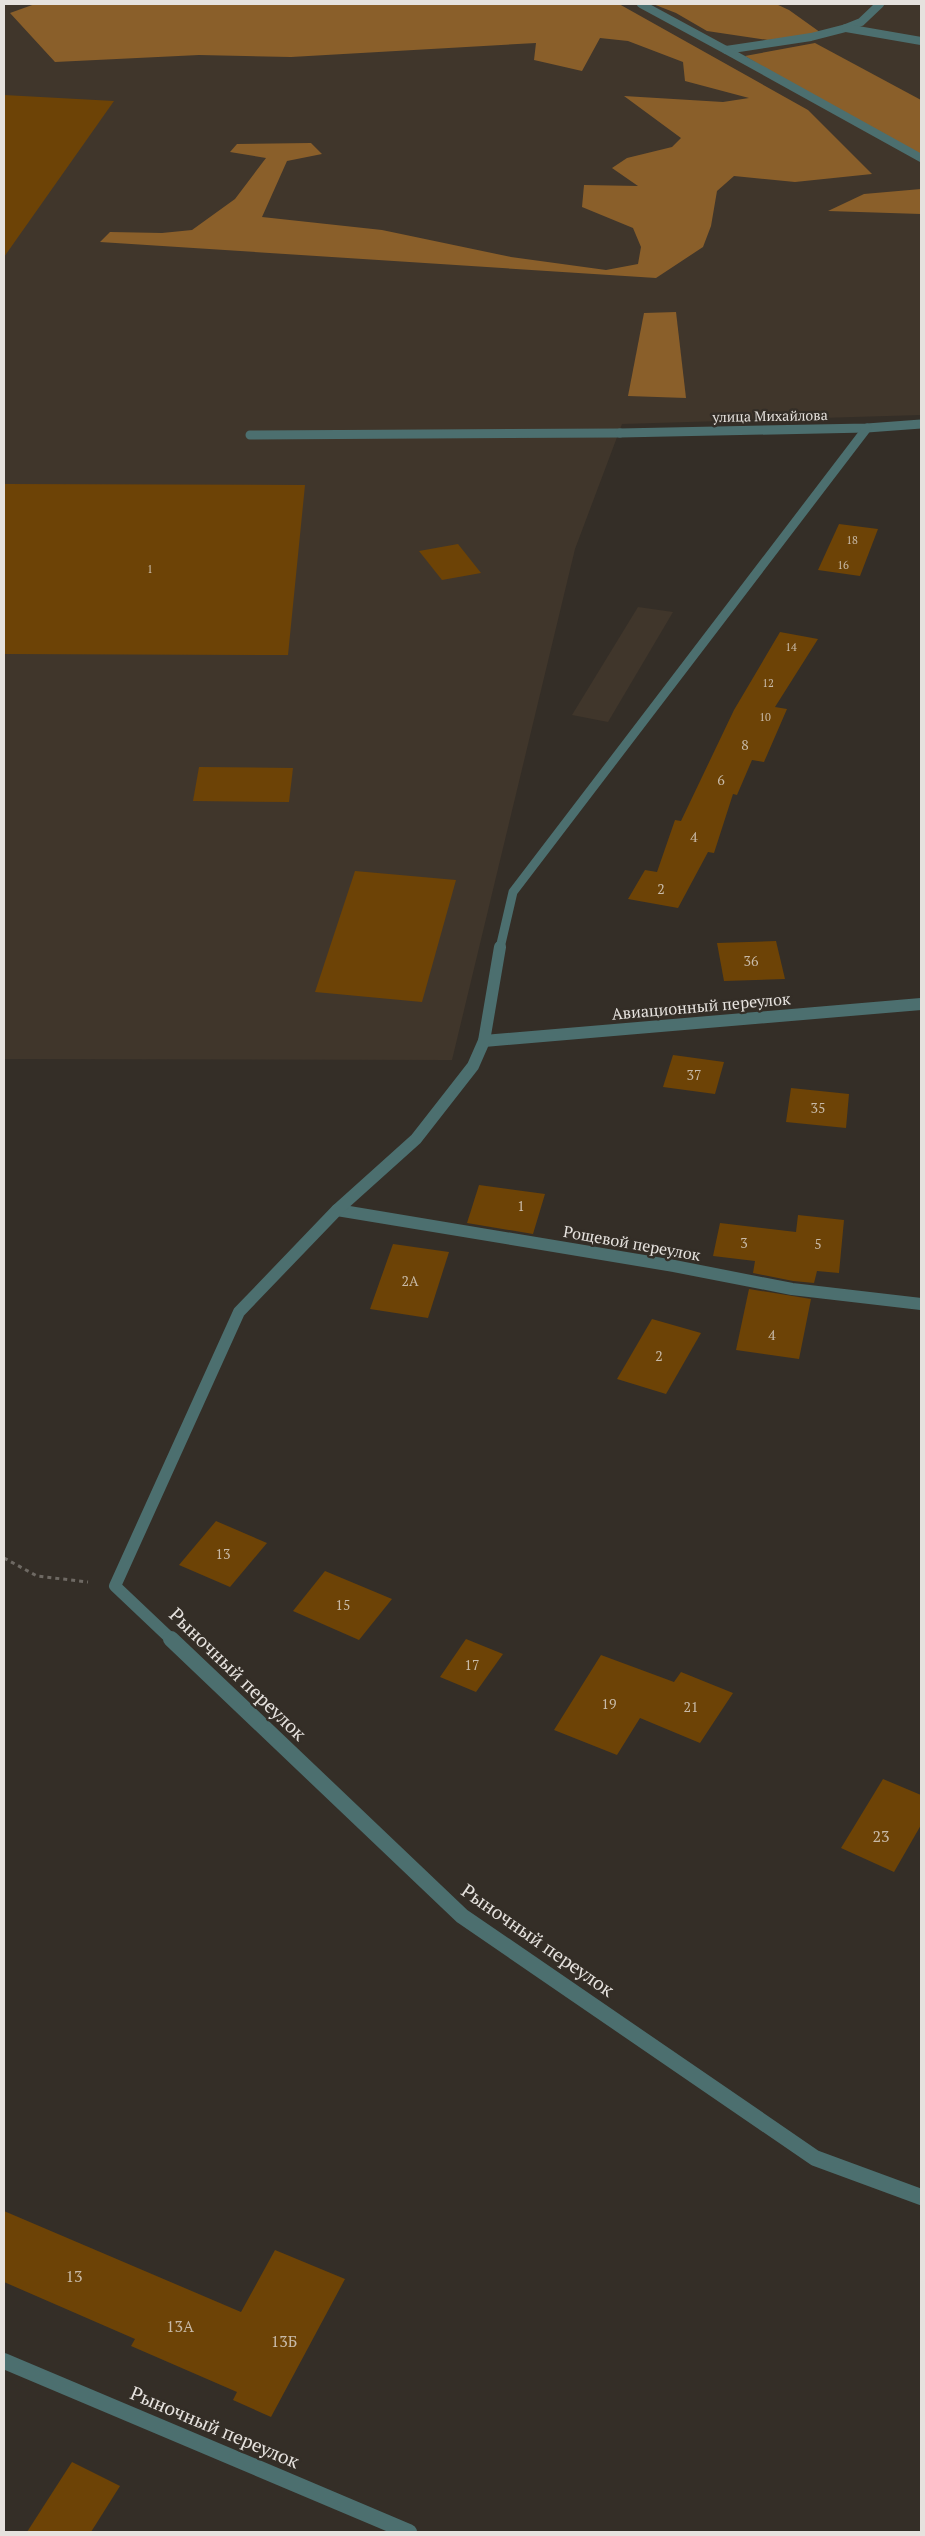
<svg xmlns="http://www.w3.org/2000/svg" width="925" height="2536" viewBox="0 0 925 2536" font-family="'PT Serif',serif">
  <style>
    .built { fill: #40362b }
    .forest { fill: #8a5f2a }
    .building { fill: #6d4306 }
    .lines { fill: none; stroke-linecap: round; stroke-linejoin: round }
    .path { stroke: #6e6963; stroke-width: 3; stroke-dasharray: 4 4; stroke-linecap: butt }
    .lane-far1 { stroke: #4c6f6f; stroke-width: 8 }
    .lane { stroke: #4c6f6f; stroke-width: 9 }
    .street-far2 { stroke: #4c6f6f; stroke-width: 9 }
    .street-far1 { stroke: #4c6f6f; stroke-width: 12 }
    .street { stroke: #4c6f6f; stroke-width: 16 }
    .labels { text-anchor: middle; stroke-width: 5; stroke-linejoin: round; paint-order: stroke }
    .far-number-label { font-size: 11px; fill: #c8baa8 }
    .far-street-label { font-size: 14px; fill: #e6e2de; stroke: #342e27 }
    .number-label { font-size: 14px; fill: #c8baa8 }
    .street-label { font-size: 16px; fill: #e6e2de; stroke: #342e27 }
    .near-number-label { font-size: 16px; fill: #c8baa8 }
    .near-street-label { font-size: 19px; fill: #e6e2de; stroke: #342e27 }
  </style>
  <rect width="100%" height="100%" fill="#342e27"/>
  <g class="built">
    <path d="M4,4h917v411l-299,9 -47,125 -123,511 -448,-1z"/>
    <path d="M638,607l35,5 -65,110 -36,-7z"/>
  </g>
  <g class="forest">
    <path d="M35,4h584l189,106 64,64 -77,8 -61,-6 -17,15 -6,35 -8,21 -47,31 -556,-36 10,-10 52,1 30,-3 43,-31 31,-41 -36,-6 7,-8 74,-1 11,11 -35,7 -25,56 120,13 129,27 95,13 32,-6 3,-17 -8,-19 -51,-21 2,-22 54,1 -26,-18 15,-10 45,-11 9,-9 -57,-42 99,6 26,-4 -64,-17 -2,-19 -55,-21 -28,-3 -18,33 -48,-11 2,-17 -245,14 -92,-2 -144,7 -45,-49z"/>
    <path d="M653,4h123l13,6 35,25 -56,5 -61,-9 -31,-18z"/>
    <path d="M815,43l106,57v62l-176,-106z"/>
    <path d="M921,189v25l-93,-3 36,-17z"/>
    <path d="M676,312l10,86 -58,-2 16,-83z"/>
  </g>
  <g class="building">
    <path d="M4,95l110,6 -110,156z"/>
    <path d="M4,484l301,1 -17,170 -284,-1z"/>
    <path d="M839,524l39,5 -18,47 -42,-6z"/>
    <path d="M458,544l23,29 -39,7 -23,-29z"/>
    <path d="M780,632l38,7 -43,68 12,2 -23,53 -12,-2 -15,35 -4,-1 -19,59 -6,-1 -30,56 -50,-9 17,-29 12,2 18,-52 6,1 53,-111z"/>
    <path d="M199,767l94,1 -4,34 -96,-1z"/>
    <path d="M355,871l101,9 -34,122 -107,-10z"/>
    <path d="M776,941l9,38 -61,2 -7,-38z"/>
    <path d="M673,1055l51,7 -9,32 -52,-7z"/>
    <path d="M791,1088l58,6 -3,34 -60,-6z"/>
    <path d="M479,1185l66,9 -12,40 -66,-11z"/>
    <path d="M798,1215l46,5 -5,53 -22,-2 -3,12 -21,-2 -40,-8 2,-12 -42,-5 7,-33 76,9z"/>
    <path d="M393,1244l56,8 -21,66 -58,-9z"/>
    <path d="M749,1289l62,10 -12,60 -63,-9z"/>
    <path d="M652,1319l49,14 -35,61 -49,-15z"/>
    <path d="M216,1521l51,22 -37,44 -51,-22z"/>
    <path d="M325,1571l67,28 -33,41 -66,-29z"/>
    <path d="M466,1639l37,15 -27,38 -36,-15z"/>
    <path d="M601,1655l73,27 7,-10 52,21 -33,50 -60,-25 -23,37 -63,-25z"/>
    <path d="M883,1779l38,16v30l-27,47 -53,-24z"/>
    <path d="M4,2211l237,101 34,-62 70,29 -74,138 -38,-17 4,-8 -106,-46 4,-7 -131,-57z"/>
    <path d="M72,2462l48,24 -29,46h-64z"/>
  </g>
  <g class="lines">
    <path class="path" d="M4,1558l33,18 51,6"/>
    <g class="lane-far1">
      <path d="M641,4l85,46 85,-13 35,-9 15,-6 19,-18"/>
      <path d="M846,28l75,13"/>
      <path d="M726,50l195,108"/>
    </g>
    <path class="lane" d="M250,435l370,-2"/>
    <g class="street-far2">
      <path d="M620,433l247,-5 54,-4"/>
      <path d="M500,948l13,-56 354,-464"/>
    </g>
    <g class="street-far1">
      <path d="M484,1041l437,-37"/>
      <path d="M337,1210l337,56 118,23 129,15"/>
      <path d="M172,1640l-57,-54 124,-274 98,-102 79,-71 57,-73 11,-25 16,-94"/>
    </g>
    <g class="street">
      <path d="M171,1639l291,277 353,242 106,39"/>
      <path d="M4,2361l405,171"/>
    </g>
  </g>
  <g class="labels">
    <g class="far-number-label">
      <text x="852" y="544">18</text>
      <text x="843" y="569">16</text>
      <text x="150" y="573">1</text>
      <text x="791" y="651">14</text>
      <text x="768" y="687">12</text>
      <text x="765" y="721">10</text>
    </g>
    <g class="far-street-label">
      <text transform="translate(770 416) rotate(-1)" y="5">улица Михайлова</text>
    </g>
    <g class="number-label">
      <text x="745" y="750">8</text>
      <text x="721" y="785">6</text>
      <text x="694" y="842">4</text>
      <text x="661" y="894">2</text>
      <text x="751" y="966">36</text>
      <text x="694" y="1080">37</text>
      <text x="818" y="1113">35</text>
      <text x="521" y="1211">1</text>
      <text x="744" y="1248">3</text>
      <text x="818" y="1249">5</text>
      <text x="410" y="1286">2А</text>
      <text x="772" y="1340">4</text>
      <text x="659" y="1361">2</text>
      <text x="223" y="1559">13</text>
      <text x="343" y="1610">15</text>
      <text x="472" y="1670">17</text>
      <text x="609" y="1709">19</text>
      <text x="691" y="1712">21</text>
    </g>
    <g class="street-label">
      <text transform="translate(701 1006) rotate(-5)" y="6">Авиационный переулок</text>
      <text transform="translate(632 1243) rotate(10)" y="6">Рощевой переулок</text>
    </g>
    <g class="near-number-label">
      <text x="881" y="1842">23</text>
      <text x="74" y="2282">13</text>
      <text x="180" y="2332">13А</text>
      <text x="284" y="2347">13Б</text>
    </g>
    <g class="near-street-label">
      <text transform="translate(238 1674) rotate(44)" y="7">Рыночный переулок</text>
      <text transform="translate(538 1940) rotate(35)" y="7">Рыночный переулок</text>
      <text transform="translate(215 2427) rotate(23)" y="7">Рыночный переулок</text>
    </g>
  </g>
  <rect width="925" height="2536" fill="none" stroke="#e6e2de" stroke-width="10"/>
</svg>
